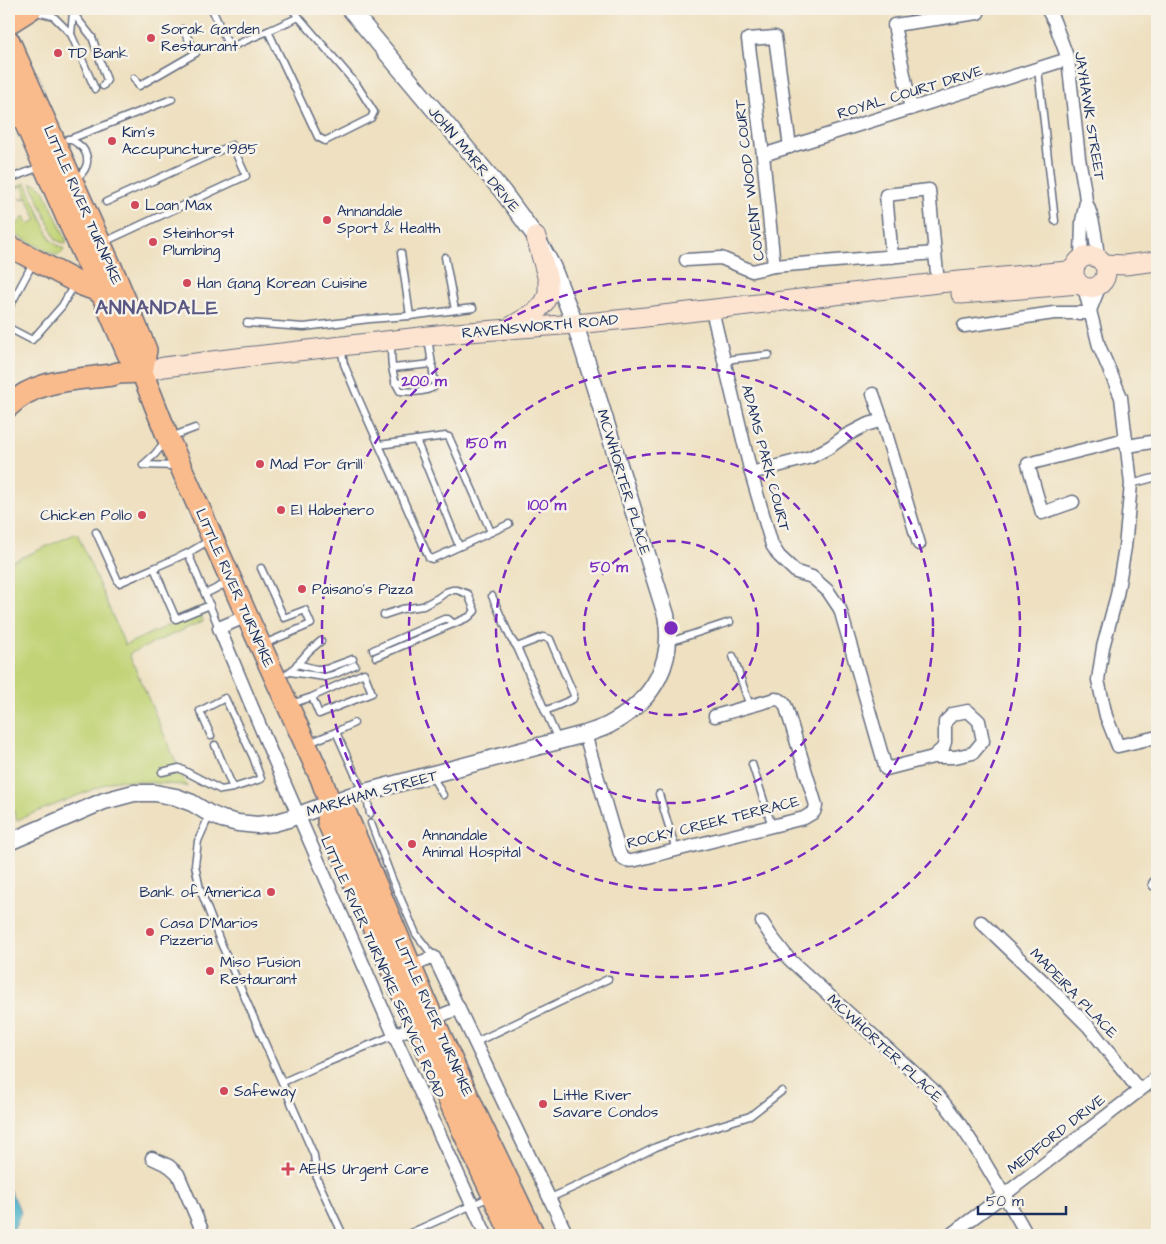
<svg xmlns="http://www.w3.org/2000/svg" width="1166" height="1244" viewBox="0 0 1166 1244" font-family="'Architects Daughter',sans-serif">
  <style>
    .green { fill: #c1d376; stroke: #6e816a }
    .water { fill: #4db3cc; stroke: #347195 }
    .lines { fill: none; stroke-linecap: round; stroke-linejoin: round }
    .service-casing { stroke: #656d80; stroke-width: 9 }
    .minor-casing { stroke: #656d80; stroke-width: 15 }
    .tertiary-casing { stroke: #656d80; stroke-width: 19 }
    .secondary-casing { stroke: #656d80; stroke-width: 21 }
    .primary-casing { stroke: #656d80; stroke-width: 24 }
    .service { stroke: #fff; stroke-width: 6 }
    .minor { stroke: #fff; stroke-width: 12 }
    .tertiary { stroke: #fff; stroke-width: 16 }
    .secondary { stroke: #fde4d1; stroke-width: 19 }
    .primary { stroke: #fabb8c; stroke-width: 21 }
    .ring { fill: none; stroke: #7b2cbf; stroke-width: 2.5; stroke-dasharray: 9 6 }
    .poi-dot { fill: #d1495b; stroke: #f7f3e8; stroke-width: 2 }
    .labels { text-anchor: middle; stroke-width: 5; stroke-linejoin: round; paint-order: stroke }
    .poi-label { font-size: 15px; fill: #1b2f5e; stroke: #f7f3e8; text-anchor: start }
    .street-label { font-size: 15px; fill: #1b2f5e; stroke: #f7f3e8 }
    .district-label { font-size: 20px; font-weight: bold; letter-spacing: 1px; fill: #595885; stroke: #f7f3e8 }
    .centre { fill: #7b2cbf; stroke: #f7f3e8; stroke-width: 2.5 }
    .ring-label { font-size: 15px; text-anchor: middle; font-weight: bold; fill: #7b2cbf; stroke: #f7f3e8; stroke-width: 5; stroke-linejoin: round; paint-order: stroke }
  </style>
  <rect width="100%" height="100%" fill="#f7f3e8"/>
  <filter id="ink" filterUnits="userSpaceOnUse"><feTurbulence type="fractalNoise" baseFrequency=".02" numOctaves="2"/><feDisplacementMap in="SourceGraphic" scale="10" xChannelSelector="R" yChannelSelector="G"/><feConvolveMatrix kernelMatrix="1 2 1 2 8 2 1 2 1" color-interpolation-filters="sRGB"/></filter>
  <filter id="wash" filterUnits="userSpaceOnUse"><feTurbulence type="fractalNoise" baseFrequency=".0096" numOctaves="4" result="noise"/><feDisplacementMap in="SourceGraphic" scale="20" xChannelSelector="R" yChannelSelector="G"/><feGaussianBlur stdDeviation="1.12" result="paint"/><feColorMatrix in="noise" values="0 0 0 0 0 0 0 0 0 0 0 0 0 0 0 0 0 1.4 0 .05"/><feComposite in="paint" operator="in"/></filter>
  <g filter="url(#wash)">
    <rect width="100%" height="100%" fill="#eee0c0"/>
    <g class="green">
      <path d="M26,183l24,55 4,5 10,6c-1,5 -6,7 -11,5l-44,-23v-12l9,5 6,-8 4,8 9,-4 -10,-22 -7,1 7,-2 -4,-11 -7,2 -1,-1z"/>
      <path d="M31,183l6,1 7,6 23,52 -3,1 -6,-2 -3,-3z"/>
      <path d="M77,533l48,112 74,-34 4,10 -74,33 58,133 -5,-2 -66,-5 -99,40 -8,-20v-237z"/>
    </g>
    <path class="water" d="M10,1190l11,22 -10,23h-2v-44z"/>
  </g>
  <g filter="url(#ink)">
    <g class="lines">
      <defs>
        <g id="service">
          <path d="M212,9l14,31 7,6 35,-15 50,106 7,4 46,-23 3,-6 -17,-27 -65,-76"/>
          <path d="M33,11l20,5 18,18 24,55"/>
          <path d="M73,13l19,24 15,43 -4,6"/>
          <path d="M268,31l31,-14"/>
          <path d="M71,34l2,-21 -1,-4"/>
          <path d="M1038,69l17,152"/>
          <path d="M134,78l5,8 57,-33 -13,-24"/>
          <path d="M68,139h2c5,3 11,6 14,11 7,11 2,22 -9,29"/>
          <path d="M70,139l102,-40"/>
          <path d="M9,179l31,-12"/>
          <path d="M104,242l142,-66 -14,-31 -126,57"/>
          <path d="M401,253l9,63"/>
          <path d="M445,257l10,53"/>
          <path d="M9,308l24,-45"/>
          <path d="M247,323l57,4 66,-8 39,-3 64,-8"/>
          <path d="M9,328l23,12 30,-34 12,-21"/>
          <path d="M391,341c0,18 0,35 9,50 12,1 25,2 35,-5l-7,-49"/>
          <path d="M341,347l3,17 12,29 73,165 3,1 77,-35"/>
          <path d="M725,362l8,-3 36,-4"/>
          <path d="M393,368l39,-4"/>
          <path d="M395,383l39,-4"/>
          <path d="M416,440l43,106"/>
          <path d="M379,445l67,-9 3,1 42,95"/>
          <path d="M143,465l12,-11 13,-16 27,-10"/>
          <path d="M143,465l33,1"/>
          <path d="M1131,484l26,-7"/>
          <path d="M96,532l23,51 35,-15"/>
          <path d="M210,540l-22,13 31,75"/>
          <path d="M188,553l-34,15 22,51 34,-14"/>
          <path d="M261,568l23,50 21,-8 6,14 -47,20"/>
          <path d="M205,594l24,-12"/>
          <path d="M492,596l19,43 6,8 41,93"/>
          <path d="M669,642l61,-20"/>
          <path d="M517,647l26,-10 7,2 2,5 22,51 -1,4 -28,12"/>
          <path d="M373,650l71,-31h4l6,5"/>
          <path d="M733,656l17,50"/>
          <path d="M376,657l93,-40 6,-6 -7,-17 -11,-4h-5l-6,2 -8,6 -15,8 -21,3 -18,6"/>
          <path d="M297,664l19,5h10l27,-10"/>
          <path d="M290,672l35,5 8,-2 22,-10"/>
          <path d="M288,673l5,-4 16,-18 12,-10"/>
          <path d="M291,704l21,-7 52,-24 8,20 -53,21 -7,-17"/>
          <path d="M336,732l18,-9"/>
          <path d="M211,736l-11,-25 25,-13 28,59 8,22 -28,9 -18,-43"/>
          <path d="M309,743l27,-11 32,71 2,11"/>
          <path d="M752,764l20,62"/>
          <path d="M162,772l17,-4 42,22 12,-2"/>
          <path d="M432,776l11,19"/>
          <path d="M659,794l17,56"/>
          <path d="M210,814l-12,27 -3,24 5,24 20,52 94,214 3,24 26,56"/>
          <path d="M371,823l21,56 24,55 18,23"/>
          <path d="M474,1043l134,-64"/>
          <path d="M283,1082l38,-17 73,-30"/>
          <path d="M550,1198l47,-21 59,-30 32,-12 62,-19 32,-25"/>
          <path d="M406,1235l84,-38"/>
        </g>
        <g id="minor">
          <path d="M1047,9l7,12 14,38 11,99 6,34 1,10 -4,19 -1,37"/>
          <path d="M911,109l-17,-84 84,-12"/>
          <path d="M790,147l-15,-110 -27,2 15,116 11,111 161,-13 3,30"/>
          <path d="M763,155l305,-96"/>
          <path d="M1086,202c8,17 10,37 12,56"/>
          <path d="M892,257l-6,-62 43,-5 6,63"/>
          <path d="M686,260l35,-2 31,13 22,-5"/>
          <path d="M1084,287l15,59 22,51 10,87 -6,63 -8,48 -14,52 -5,33 8,36 12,30 39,-9"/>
          <path d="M712,310l39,163 21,72 7,11 17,16 16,5 16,14 12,18 46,160 47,-12h22l18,-4 10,-12 -4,-20 -11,-10 -15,3 -8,8v20l-2,6 -10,9"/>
          <path d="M1089,313l11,-28"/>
          <path d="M964,326l90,-13h35"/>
          <path d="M873,394l9,26"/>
          <path d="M1128,446l29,-5"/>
          <path d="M751,473l60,-16 19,-10 15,-11 21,-11 16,-5 37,124"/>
          <path d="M1073,502l-31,11 -14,-49 98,-25"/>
          <path d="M247,616l-28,12 51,122 124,285 92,200"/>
          <path d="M585,734l35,120c3,7 8,8 16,6l168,-42 10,-6 2,-6 -1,-4 -29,-95c-2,-5 -5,-8 -11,-8l-60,17"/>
          <path d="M1155,884l2,-1"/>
          <path d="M762,922l9,14 18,23 143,130c20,22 34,44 50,69 15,26 31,51 45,77"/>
          <path d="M981,922l65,62 43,43 50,63"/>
          <path d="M411,966l23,-9 133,278"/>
          <path d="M394,1035l65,-27"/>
          <path d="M152,1158l17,8 9,8 26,61"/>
          <path d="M950,1235l54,-40 153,-118"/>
        </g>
        <path id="tertiary" d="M9,842l95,-41 30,-8h21l21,4 16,6 18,11 12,5 16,4 19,2 17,-2 14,-4 62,-23 235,-62c10,-3 20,-6 29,-12 40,-23 61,-61 52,-107l-91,-291 -23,-58 -16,-29 -33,-45 -153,-183"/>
        <g id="secondary">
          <circle cx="1090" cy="272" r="16"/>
          <path d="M1104,264l21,1 32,-4"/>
          <path d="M961,294l118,-10"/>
          <path d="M512,326l25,-15 7,-8 4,-8v-15l-12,-43"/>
          <path d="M142,372l22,-5 64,-8 227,-26 120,-9 62,-6 301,-35 130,-12 6,-2"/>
        </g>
        <g id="primary">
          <path d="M9,23l22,-14"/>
          <path d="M9,41l107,237 30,72 -4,22"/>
          <path d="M9,86l59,134 33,72 27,62 14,18 26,66 79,178 74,162 9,25 -2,19c60,139 118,277 184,413"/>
          <path d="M9,246l73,39 19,7"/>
          <path d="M9,406c26,-27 67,-26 103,-31l6,-2 24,-1"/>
          <path d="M330,803l16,11 87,205 43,95 58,121"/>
        </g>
      </defs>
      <use href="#service" class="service-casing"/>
      <use href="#minor" class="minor-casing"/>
      <use href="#tertiary" class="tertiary-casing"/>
      <use href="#secondary" class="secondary-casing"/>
      <use href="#primary" class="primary-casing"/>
      <use href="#service" class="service"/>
      <use href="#minor" class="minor"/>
      <use href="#tertiary" class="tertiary"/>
      <use href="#secondary" class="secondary"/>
      <use href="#primary" class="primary"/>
    </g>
  </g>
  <g class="ring">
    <circle cx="671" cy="628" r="87"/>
    <circle cx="671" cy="628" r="175"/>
    <circle cx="671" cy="628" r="262"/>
    <circle cx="671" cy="628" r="349"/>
  </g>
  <g class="poi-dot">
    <circle cx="151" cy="38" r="5"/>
    <circle cx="58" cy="53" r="5"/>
    <circle cx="112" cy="141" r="5"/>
    <circle cx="135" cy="205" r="5"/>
    <circle cx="327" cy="220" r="5"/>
    <circle cx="153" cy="242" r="5"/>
    <circle cx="187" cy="283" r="5"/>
    <circle cx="260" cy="464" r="5"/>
    <circle cx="281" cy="510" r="5"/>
    <circle cx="142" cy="515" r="5"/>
    <circle cx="302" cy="589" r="5"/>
    <circle cx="412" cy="844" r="5"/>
    <circle cx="271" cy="892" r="5"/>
    <circle cx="150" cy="932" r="5"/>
    <circle cx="210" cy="971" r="5"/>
    <circle cx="224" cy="1091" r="5"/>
    <circle cx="543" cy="1104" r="5"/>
    <path d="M285.5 1161.5h5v5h5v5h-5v5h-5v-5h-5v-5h5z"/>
  </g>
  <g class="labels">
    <g class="poi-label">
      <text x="161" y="34">Sorak Garden<tspan x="161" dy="17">Restaurant</tspan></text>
      <text x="68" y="58">TD Bank</text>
      <text x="122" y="137">Kim's<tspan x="122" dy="17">Accupuncture 1985</tspan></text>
      <text x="145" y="210">Loan Max</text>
      <text x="337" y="216">Annandale<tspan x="337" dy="17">Sport &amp; Health</tspan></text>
      <text x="163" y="238">Steinhorst<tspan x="163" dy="17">Plumbing</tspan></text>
      <text x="197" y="288">Han Gang Korean Cuisine</text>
      <text x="270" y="469">Mad For Grill</text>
      <text x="291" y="515">El Habenero</text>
      <text x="132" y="520" text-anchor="end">Chicken Pollo</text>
      <text x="312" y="594">Paisano's Pizza</text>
      <text x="422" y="840">Annandale<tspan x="422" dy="17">Animal Hospital</tspan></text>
      <text x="261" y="897" text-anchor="end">Bank of America</text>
      <text x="160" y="928">Casa D'Marios<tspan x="160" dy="17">Pizzeria</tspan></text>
      <text x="220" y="967">Miso Fusion<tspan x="220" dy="17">Restaurant</tspan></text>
      <text x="234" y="1096">Safeway</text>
      <text x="553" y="1100">Little River<tspan x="553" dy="17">Savare Condos</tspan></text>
      <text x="299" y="1174">AEHS Urgent Care</text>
    </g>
    <g class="street-label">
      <text transform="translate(910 92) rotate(-17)" y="5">ROYAL COURT DRIVE</text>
      <text transform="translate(1090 116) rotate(81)" y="5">JAYHAWK STREET</text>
      <text transform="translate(474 159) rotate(50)" y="5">JOHN MARR DRIVE</text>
      <text transform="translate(749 180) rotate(-97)" y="5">COVENT WOOD COURT</text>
      <text transform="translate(83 205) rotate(66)" y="5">LITTLE RIVER TURNPIKE</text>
      <text transform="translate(540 326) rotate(-5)" y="5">RAVENSWORTH ROAD</text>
      <text transform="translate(766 458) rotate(75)" y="5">ADAMS PARK COURT</text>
      <text transform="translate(624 482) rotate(73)" y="5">MCWHORTER PLACE</text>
      <text transform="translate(235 588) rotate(66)" y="5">LITTLE RIVER TURNPIKE</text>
      <text transform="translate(372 793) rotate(-16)" y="5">MARKHAM STREET</text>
      <text transform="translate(713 822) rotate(-14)" y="5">ROCKY CREEK TERRACE</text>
      <text transform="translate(383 967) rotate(66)" y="5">LITTLE RIVER TURNPIKE SERVICE ROAD</text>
      <text transform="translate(1074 993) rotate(46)" y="5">MADEIRA PLACE</text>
      <text transform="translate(434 1017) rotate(66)" y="5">LITTLE RIVER TURNPIKE</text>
      <text transform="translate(885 1048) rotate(43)" y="5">MCWHORTER PLACE</text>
      <text transform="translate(1056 1134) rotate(-38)" y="5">MEDFORD DRIVE</text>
    </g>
    <g class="district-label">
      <text x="157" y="314">ANNANDALE</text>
    </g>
  </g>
  <circle cx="671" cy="628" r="8" class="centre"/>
  <g class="ring-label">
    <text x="424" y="386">200 m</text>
    <text x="486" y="448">150 m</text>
    <text x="547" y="510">100 m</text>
    <text x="609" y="572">50 m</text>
  </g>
  <rect width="1166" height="1244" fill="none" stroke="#f7f3e8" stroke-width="30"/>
  <path d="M978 1206v8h88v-8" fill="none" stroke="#1b2f5e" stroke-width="2.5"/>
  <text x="986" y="1206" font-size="15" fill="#1b2f5e" stroke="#f7f3e8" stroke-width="4" paint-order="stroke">50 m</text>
</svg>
